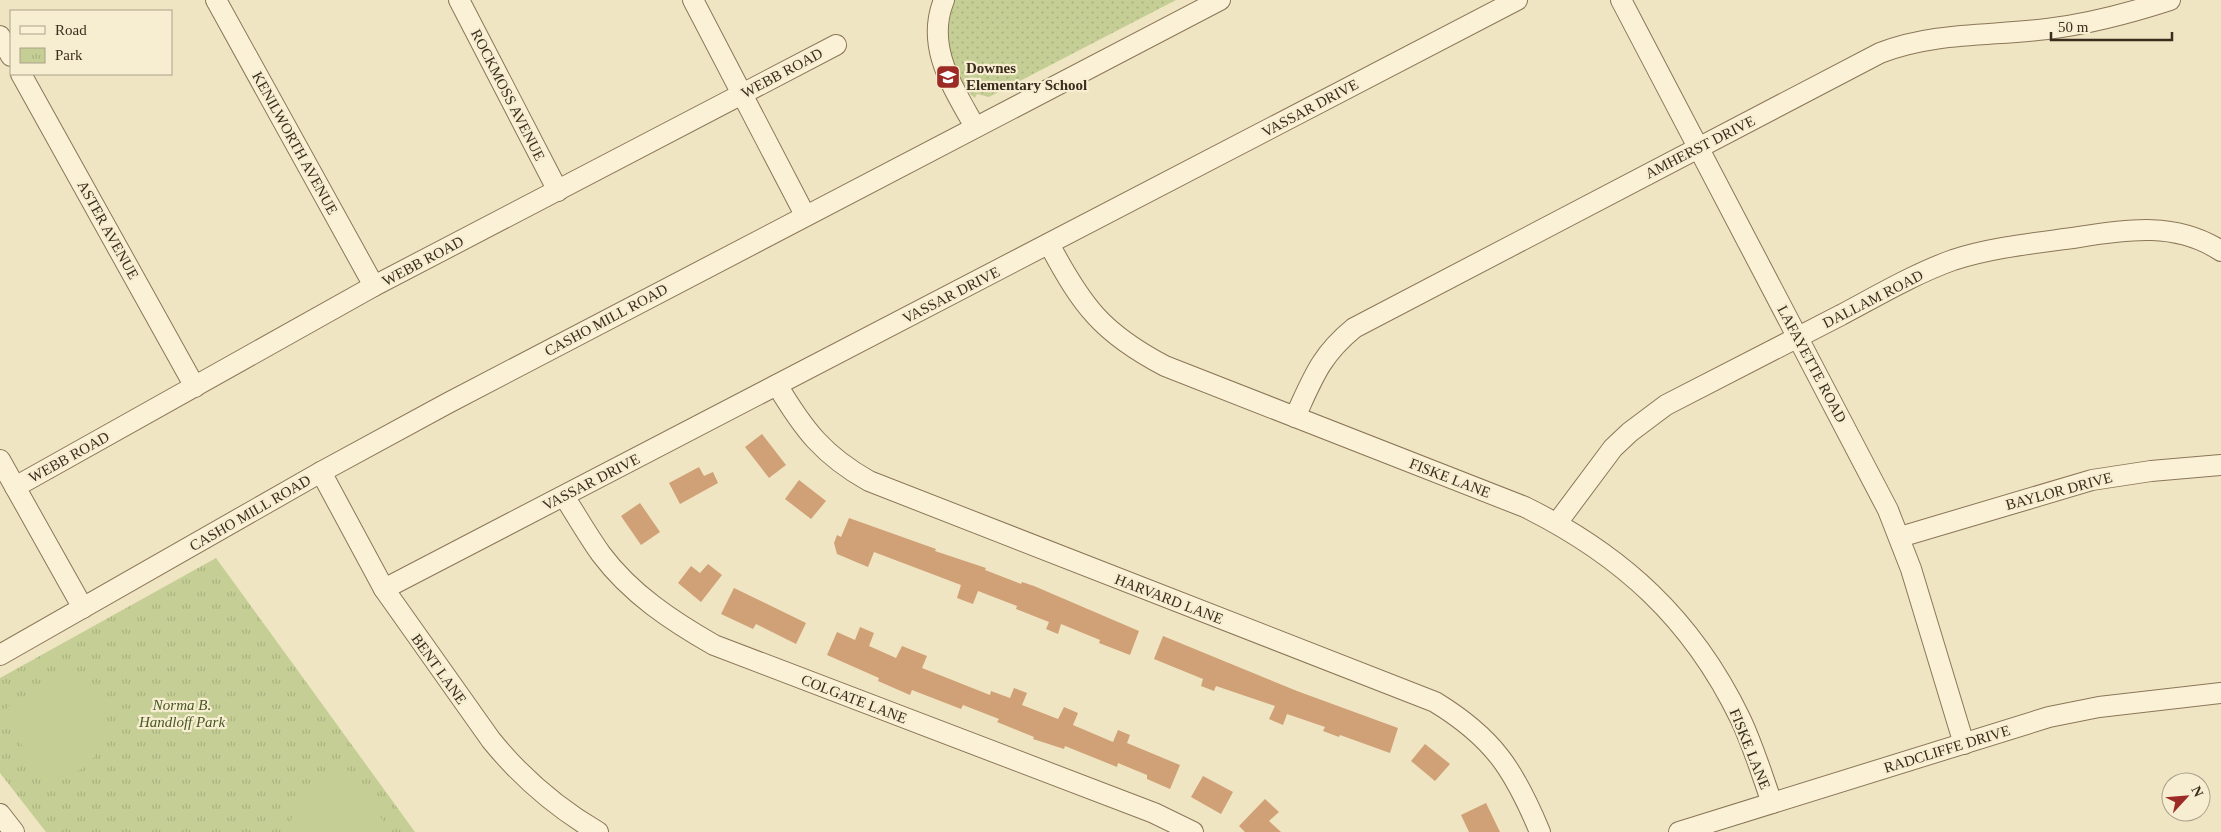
<svg xmlns="http://www.w3.org/2000/svg" width="2221" height="832" viewBox="0 0 2221 832" font-family="Georgia,serif">
  <style>
    .grass { fill: url(#grass-dots) }
    .park { fill: url(#park-tufts) }
    .garden { fill: #c5cf95 }
    .building { fill: #d0a076 }
    .lines { fill: none; stroke-linecap: round; stroke-linejoin: round }
    .minor-casing { stroke: #8b7658; stroke-width: 22 }
    .minor { stroke: #faf1d6; stroke-width: 20 }
    .labels { text-anchor: middle; stroke-width: 4.5; stroke-linejoin: round; paint-order: stroke }
    .poi-label { font-size: 15px; font-weight: bold; fill: #3a2d1d; stroke: #f7eed2; text-anchor: start }
    .street-label { font-size: 15px; fill: #3a2d1d; stroke: #f7eed2 }
    .park-label { font-size: 15px; font-style: italic; fill: #475823; stroke: #f7eed2 }
  </style>
  <defs>
    <pattern id="grass-dots" width="8" height="8" patternUnits="userSpaceOnUse" patternTransform="scale(1.25)"><rect width="8" height="8" fill="#c5cf95"/><path d="M2 2h.1M6 6h.1" fill="none" stroke="#aab280" stroke-width="1.8" stroke-linecap="round"/></pattern>
    <pattern id="park-tufts" width="24" height="20" patternUnits="userSpaceOnUse" patternTransform="scale(1.25)"><rect width="24" height="20" fill="#c5cf95"/><path d="M3 7l-1-3M5 7V3M7 7l1-3M15 17l-1-3M17 17v-4M19 17l1-3" fill="none" stroke="#aab280"/></pattern>
  </defs>
  <rect width="100%" height="100%" fill="#f0e5c2"/>
  <path class="grass" d="M955,0h221l-187,97 -12,-3 -2,4c-29,-22 -32,-67 -20,-98z"/>
  <path class="park" d="M216,558l199,274h-369l-46,-59v-95z"/>
  <g class="garden">
    <path d="M65,674c13,0 21,6 28,17 23,32 11,74 -28,85 -8,2 -15,5 -22,-1 -6,-4 -10,-12 -13,-18 -10,-15 -23,-30 -24,-48 6,-6 13,-7 20,-12 13,-8 25,-18 39,-23z"/>
    <path d="M350,770l40,62h-102l11,-41z"/>
  </g>
  <g class="building">
    <path d="M762,434l24,31 -17,13 -24,-31z"/>
    <path d="M699,467l5,9 9,-4 5,11 -38,21 -11,-21z"/>
    <path d="M799,480l27,21 -15,18 -26,-20z"/>
    <path d="M640,503l20,29 -19,13 -20,-29z"/>
    <path d="M849,518l87,31 -1,2 51,17 -1,2 36,14 1,-2 12,4 105,45 -9,24 -31,-12 1,-3 -39,-16 -3,10 -12,-5 3,-7 -33,-13 1,-3 -39,-15 -5,13 -16,-6 4,-13 -87,-33 -6,15 -31,-13 -3,-11 3,-8 4,2z"/>
    <path d="M708,564l14,11 -21,27 -23,-19 13,-17 9,7z"/>
    <path d="M734,588l72,35 -10,21 -40,-20 -3,5 -32,-15z"/>
    <path d="M860,627l14,6 -5,13 27,12 6,-12 25,10 -5,12 68,27 1,-4 19,7 4,-10 13,5 -5,12 36,14 6,-12 14,6 -5,12 40,17 5,-12 12,5 -3,8 53,22 -10,24 -23,-10v-4l-29,-12 -1,4 -52,-21 -1,3 -31,-10 1,-2 -37,-15 2,-3 -36,-14 -2,4 -49,-19 -2,5 -32,-14 1,-3 -52,-23 10,-23 18,8z"/>
    <path d="M1163,636l134,55 101,37 -8,25 -50,-18 -1,2 -16,-6 2,-4 -38,-13 -4,11 -14,-6 6,-13 -59,-20 -2,5 -13,-5 2,-7 -49,-20z"/>
    <path d="M1425,744l25,20 -15,17 -24,-20z"/>
    <path d="M1203,776l30,16 -12,22 -30,-17z"/>
    <path d="M1265,799l14,13 -10,9 12,11h-36l-6,-6z"/>
    <path d="M1486,803l14,29h-31l-8,-17z"/>
  </g>
  <g class="lines">
    <defs>
      <g id="minor">
        <path d="M216,0l158,286"/>
        <path d="M459,0l99,191"/>
        <path d="M693,0l112,215"/>
        <path d="M944,0c-19,47 9,87 31,127"/>
        <path d="M1621,0l267,510 23,59 53,175"/>
        <path d="M0,36l11,20"/>
        <path d="M21,74l174,313"/>
        <path d="M1049,244c33,62 53,89 116,122l360,141c97,48 167,112 215,211 13,27 22,57 32,85"/>
        <path d="M777,385c27,45 46,70 92,96l566,221c59,36 79,68 105,130"/>
        <path d="M1295,417c18,-39 25,-61 59,-89l526,-275c54,-21 111,-17 167,-24 42,-5 83,-16 123,-29"/>
        <path d="M0,460l83,148"/>
        <path d="M321,472l63,117 107,151c30,37 66,68 107,92"/>
        <path d="M15,487l359,-201 462,-241"/>
        <path d="M564,496c12,19 24,40 37,58 30,40 71,67 113,91l440,168 39,19"/>
        <path d="M1557,523l56,-75 17,-16 36,-27c59,-30 117,-60 175,-90 36,-19 73,-41 112,-55 40,-13 84,-17 126,-23 49,-8 98,-15 142,14"/>
        <path d="M1900,537l192,-57 59,-9 70,-6"/>
        <path d="M384,589l1133,-589"/>
        <path d="M0,655l321,-183 127,-69 772,-403"/>
        <path d="M0,814l14,18"/>
        <path d="M1679,832l370,-115 50,-10 122,-14"/>
      </g>
    </defs>
    <use href="#minor" class="minor-casing"/>
    <use href="#minor" class="minor"/>
  </g>
  <defs>
    <symbol id="school-square" viewBox="-11 -11 22 22"><rect x="-9" y="-9" width="18" height="18" rx="4" fill="#9d2b25" stroke="#f7eed2"/><path d="M0-5L7-2L0 1L-7-2ZM-4 1L0 2.5L4 1V4Q0 6-4 4Z" fill="#fff"/></symbol>
  </defs>
  <g fill-rule="evenodd">
    <use href="#school-square" x="934" y="63" width="28" height="28"/>
  </g>
  <g class="labels">
    <g class="poi-label">
      <text x="966" y="73">Downes<tspan x="966" dy="17">Elementary School</tspan></text>
    </g>
    <g class="street-label">
      <text transform="translate(782 73) rotate(-28)" y="5">WEBB ROAD</text>
      <text transform="translate(508 95) rotate(63)" y="5">ROCKMOSS AVENUE</text>
      <text transform="translate(1310 108) rotate(-28)" y="5">VASSAR DRIVE</text>
      <text transform="translate(295 143) rotate(61)" y="5">KENILWORTH AVENUE</text>
      <text transform="translate(1700 147) rotate(-27)" y="5">AMHERST DRIVE</text>
      <text transform="translate(108 230) rotate(61)" y="5">ASTER AVENUE</text>
      <text transform="translate(423 261) rotate(-28)" y="5">WEBB ROAD</text>
      <text transform="translate(951 295) rotate(-27)" y="5">VASSAR DRIVE</text>
      <text transform="translate(1873 299) rotate(-27)" y="5">DALLAM ROAD</text>
      <text transform="translate(606 320) rotate(-28)" y="5">CASHO MILL ROAD</text>
      <text transform="translate(1812 364) rotate(62)" y="5">LAFAYETTE ROAD</text>
      <text transform="translate(69 457) rotate(-29)" y="5">WEBB ROAD</text>
      <text transform="translate(1450 478) rotate(21)" y="5">FISKE LANE</text>
      <text transform="translate(591 482) rotate(-27)" y="5">VASSAR DRIVE</text>
      <text transform="translate(2059 491) rotate(-15)" y="5">BAYLOR DRIVE</text>
      <text transform="translate(250 513) rotate(-30)" y="5">CASHO MILL ROAD</text>
      <text transform="translate(1169 599) rotate(21)" y="5">HARVARD LANE</text>
      <text transform="translate(439 669) rotate(54)" y="5">BENT LANE</text>
      <text transform="translate(854 699) rotate(21)" y="5">COLGATE LANE</text>
      <text transform="translate(1750 749) rotate(68)" y="5">FISKE LANE</text>
      <text transform="translate(1947 749) rotate(-17)" y="5">RADCLIFFE DRIVE</text>
    </g>
    <g class="park-label">
      <text x="182" y="710">Norma B.<tspan x="182" dy="17">Handloff Park</tspan></text>
    </g>
  </g>
  <rect x="10" y="10" width="162" height="65" fill="#f7eed2" stroke="#aba18a"/>
  <rect x="20" y="26" width="25" height="8" fill="#faf1d6" stroke="#aba18a"/>
  <text x="55" y="35" font-size="15" fill="#3a2d1d">Road</text>
  <rect x="20" y="48" width="25" height="15" fill="url(#park-tufts)" stroke="#aba18a"/>
  <text x="55" y="60" font-size="15" fill="#3a2d1d">Park</text>
  <g transform="translate(2186 797) rotate(64)"><circle r="24" fill="#f7eed2" stroke="#aba18a"/>
  <path d="M0-4L9 19L0 12L-9 19Z" fill="#9d2b25"/>
  <text y="-8" font-size="14" font-weight="bold" text-anchor="middle" fill="#3a2d1d">N</text>
  </g>
  <path d="M2051 32v8h121v-8" fill="none" stroke="#3a2d1d" stroke-width="2.5"/>
  <text x="2058" y="32" font-size="15" fill="#3a2d1d" stroke="#f7eed2" stroke-width="4" paint-order="stroke">50 m</text>
</svg>
